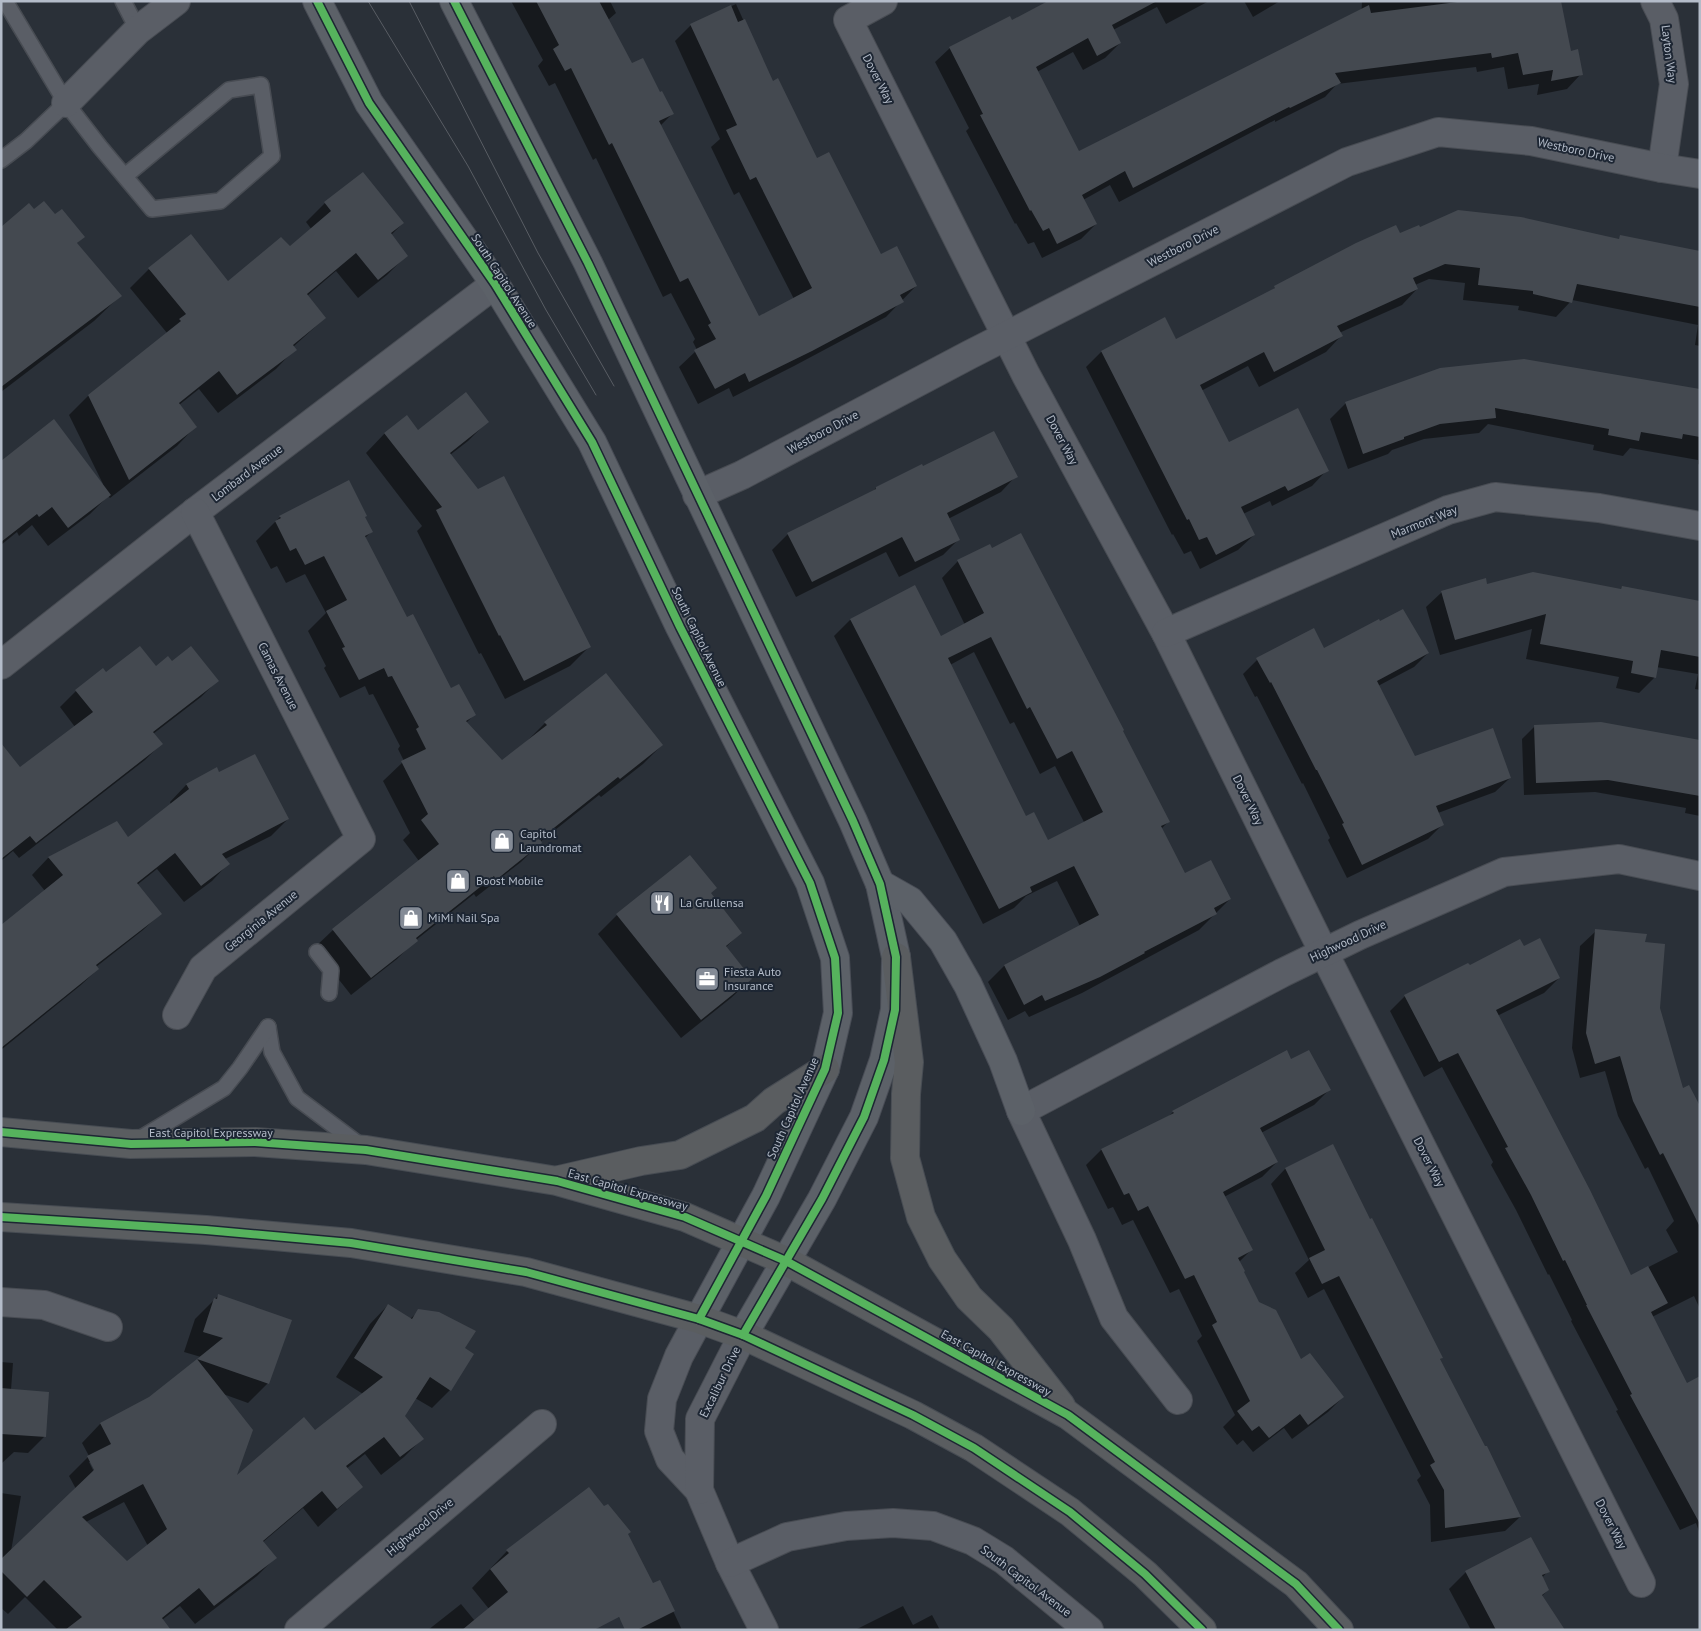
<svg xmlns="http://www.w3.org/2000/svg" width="1701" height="1631" viewBox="0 0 1701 1631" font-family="'PT Sans',sans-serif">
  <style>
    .shadow { fill: #0007; fill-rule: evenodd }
    .building { fill: #444950; fill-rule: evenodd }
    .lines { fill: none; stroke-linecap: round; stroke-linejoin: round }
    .lane-casing { stroke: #484c53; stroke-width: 18 }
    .street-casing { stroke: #484c53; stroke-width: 30 }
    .primary-casing { stroke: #484c55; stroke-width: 30 }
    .highway-casing { stroke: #474c53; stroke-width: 30 }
    .lane { stroke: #5a5e66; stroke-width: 15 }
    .street { stroke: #5a5e66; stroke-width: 28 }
    .primary { stroke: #5c6168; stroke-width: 28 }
    .highway { stroke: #5a5d60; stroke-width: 28 }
    .tram { stroke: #595d64; stroke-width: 1 }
    .cycleway-casing { stroke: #1d2633; stroke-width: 11 }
    .cycleway { stroke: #56b35d; stroke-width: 8 }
    .labels { text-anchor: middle; stroke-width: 4; stroke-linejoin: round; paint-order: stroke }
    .street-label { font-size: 12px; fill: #b4bcc9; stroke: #1d2633 }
    .poi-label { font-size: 12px; fill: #b4bcc9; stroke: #1d2633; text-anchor: start }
  </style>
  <rect width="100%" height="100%" fill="#2a3038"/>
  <g class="shadow">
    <path d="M511,1h99l6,12 -8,7 24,45 27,29 13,20 -12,12 98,191 36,-18 -55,-107 -5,3 -23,-48 9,-8 -45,-98 16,-16 45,-21 36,79 44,77 65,96 35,30 -30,31 -92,49 -61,31 -4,-9 -31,16 -19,-37 18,-17 -4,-8 2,-3 -24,-46 -8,4 -67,-139 -3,2 -38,-77 -6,3 -11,-20 5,-6z"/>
    <path d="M1050,1h159l-43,23 -9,-17 -44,23 7,13 -15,15 -22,12 -10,-18 -36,20 42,81 282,-130 1,-22h198l10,51 11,22 -14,15 -30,6 2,-11 -31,5 -4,-22 -27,5 -1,-5 -139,17 -12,13 -50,25v-2l-156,82 -9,-17 -27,15 13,24 -15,15 -39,19 -8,-16 -6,2 -12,-21 -1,1 -49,-93 3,-3 -34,-66 15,-14 61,-26z"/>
    <path d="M1244,1h36l-27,16z"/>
    <path d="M325,203l78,20 -12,12 15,21 -19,19 -29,23 -22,-27 -29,25 18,22 -32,29 2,2 -19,20 -58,44 -19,-24 -20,16 17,21 -19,20 -67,52 -2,-2 -18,18 -42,32 -16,-21 -13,11 -2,-4 -16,13v-82l102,21 -34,-69 19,-19 79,-63 -37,-45 19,-19 79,14 61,-35 23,-18 -6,-8z"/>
    <path d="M34,211l21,5 28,21 -7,7 44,52 -26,25 -93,71v-163z"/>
    <path d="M1420,229l198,11 3,-3 79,15v94l-5,-1 3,-20 -126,-25 -16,17 -38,-7 1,-4 -56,-6 2,-17 -36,-4 -14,6 2,4 -15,16 -63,28 2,3 -15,16 -67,35 -11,-21 -47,25 27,52 99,27 -15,16 -40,20 -2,-5 -27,13 11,21 -16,15 -38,19 -9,-18 -7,3 -11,-20 -1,1 -86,-168 15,-15 64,-33 11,21 95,-49 4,-3 124,-53z"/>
    <path d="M1700,391v74l-2,-1v-4l-68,-12 -7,8 -30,-6 1,-5 -106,-21 -9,9 -55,6 -32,11 -4,4 -40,15 -18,-50 16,-16z"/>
    <path d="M487,422l-19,19 -18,14 139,192 -19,19 -65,33 -24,-46 -2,1 -62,-123 5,-5 -56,-73 19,-20 33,-2z"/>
    <path d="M922,467l94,9 -15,16 -53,27 10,21 -15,15 -44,22 -13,-25 -90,45 -24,-47 16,-16 85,-42 3,-4z"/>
    <path d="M280,517l84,1 7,14 -6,6 42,81 43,71 24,25 -8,8 36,38 24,-19 19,-19 61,-48 56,70 -19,19 -42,33 -2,-2 -59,47v1l-19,19 -45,35 -2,-3 -58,46 -19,19 -46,36 -37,-47 19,-18 86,-69 -16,-21 7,-7 -27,-52 21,-20 -6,-12 2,-3 -27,-52 -4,1 -4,-9 -25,12 -16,-30 2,-2 -18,-35 18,-18 -21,-39 -19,9 -9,-17 -6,3 -15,-28z"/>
    <path d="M958,561l164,170 46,91 -7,7 23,45 46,25 -31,31 -117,63 -53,24 -4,-6 -17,9 -20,-38 16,-16 76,-40 -23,-45 -31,15 -12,12 -31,16 -149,-288 16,-16 90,18 25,-13 -23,-47zM974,652l36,72 4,-2 26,52 15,-8 29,56 -37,20 -22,-25 -75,-152z"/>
    <path d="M1487,585l133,5 2,-3 78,18v85l-5,-1 3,-15 -42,-7 -2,11 -15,15 -23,-5 3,-11 -93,-18 6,-30 -92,26 -14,-48 16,-15z"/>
    <path d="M1323,649l105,4 -14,14 -36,19 36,71 96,21 -15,14 -57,21 4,12 -14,14 -81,39 -19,-38 2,-2 -27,-55 -1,1 -45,-88 -2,1 -12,-23 14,-14z"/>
    <path d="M172,663l45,18 -16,16 -48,37 8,10 -16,16 -126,98 -6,-7 -12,10v-108l18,16 56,-42 -15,-20 16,-16 30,-17 50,-6z"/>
    <path d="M1535,726l165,16v74l-15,-3 1,-5 -91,-16 -71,3 -2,-56z"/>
    <path d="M217,769l2,4 69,46 -17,17 -46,23 3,5 -16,17 -28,21 -27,-33 -20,16 23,29 -17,16 -47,37 2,2 -17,16 -80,65v-123l44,-36 -13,-16 16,-17 68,-36 12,17 43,-34 -1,-3 16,-17z"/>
    <path d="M710,894l31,38 -15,15 25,32 -20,19 -50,40 -83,-104 19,-19z"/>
    <path d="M1596,931l48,12 14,65 24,82 18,19v200l-6,-13 -42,21 34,68 14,-7v156l-4,-11 -16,7 -64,-119 2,-1 -47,-89 1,-1 -23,-46 -1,1 -32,-65 -25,-45 2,-3 -51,-95 -18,10 -34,-66 15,-15 64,-29 54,-20 36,31 -15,15 -47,23 134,260 47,-24 -12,-22 8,-9 -26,-54 -3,2 -27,-53 -13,-45 -25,7 -8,-30 8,-102z"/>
    <path d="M1290,1061l39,29 -15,15 -53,28 16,29 -15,15 -38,20 27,53 -12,12 3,11 16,29 43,59 42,36 -15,15 -36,27 -8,-11 -31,24 -10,-12 -6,5 -14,-18 12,-12 -38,-74 5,-5 -23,-47 -9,4 -37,-73 -11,5 -9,-18 -5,2 -22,-44 15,-15 67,-33 5,-5z"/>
    <path d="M1333,1146l37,75 72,137 -3,2 81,157 -15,14 -74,11 -1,-37 -13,-25 4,-4 -97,-187 -16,9 -13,-25 14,-13 -38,-76 14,-15z"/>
    <path d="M219,1295l49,88 -20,20 -25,-9 11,85 80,-47 49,-38 -27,-17 34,-53 18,-19 22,14 9,-8 44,37 -13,42 -18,18 -17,-10 -11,18 18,23 -18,18 -23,18 -16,-21 -19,15 16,18 -44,40 -15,-19 -40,34 12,16 -18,18 -62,48 -15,-18 -18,14 7,10h-111l-33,-33 -17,17 -7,-6v-115l20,3 -10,55 65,-62 -7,-13 20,-20 -7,-13 18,-19 50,-26 51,-41 -17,-5 11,-33zM89,1462h2l5,14zM124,1502l24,44 -22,17 -40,-41z"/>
    <path d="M1,1362l12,1 -2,27 34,46 -17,17 -14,-1 -12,11z"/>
    <path d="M589,1489l38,45 25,51 7,-4 23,49h-57l2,-2 -28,-36 -50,38h-121l33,-26 14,17 14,-12 -17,-21 35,-37z"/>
    <path d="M1548,1571l-6,7 6,12 -7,7 23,33h-93l-22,-41 17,-17z"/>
    <path d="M903,1606l10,19 19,-10 8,15h-85z"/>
  </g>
  <g class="building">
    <path d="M536,1h63l33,62 11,-5 17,34 2,-1 12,23 -15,7 100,195 53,-28 -56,-111 -6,3 -24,-50 11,-5 -47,-101 41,-19 7,17 7,-3 28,62 5,-3 39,80 12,-6 52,102 16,-8 20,40 -17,9 4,7 -92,49 -63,31 -4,-9 -30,16 -21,-39 22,-11 -8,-14 3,-2 -23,-45 -8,4 -68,-139 -3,2 -38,-77 -6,3 -12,-22 6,-4z"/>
    <path d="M1048,1h109l-45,24 9,18 -24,13 -9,-18 -52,29 43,84 290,-146 2,8 94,-12h96l10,50 7,-2 5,26 -32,6 2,-11 -30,5 -5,-22 -26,5 -1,-5 -156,20 6,10 -51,25 -1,-1 -156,81 -8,-17 -43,24 15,29 -40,20 -8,-16 -6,3 -12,-21 -1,1 -50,-96 3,-1 -34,-67 61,-31 2,4z"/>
    <path d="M363,172l41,51 -13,10 17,23 -30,24 -22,-27 -49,41 19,24 -33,27 4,5 -60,45 -18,-24 -40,32 18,24 -68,53 -41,-85 93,-74 -2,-2 7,-5 -38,-46 43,-34 37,47 53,-44 9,9 41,-35 -7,-9z"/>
    <path d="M44,201l11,13 7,-5 23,28 -8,6 45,53 -121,91v-160l28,-24 5,6z"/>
    <path d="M1458,210l63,7 98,22 1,-4 80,16v56l-123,-23 -5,19 -39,-9v-3l-55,-6 2,-17 -35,-4 -32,14 5,11 -81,37 6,10 -69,36 -10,-20 -64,33 29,57 69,-34 31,63 -41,20 -3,-5 -44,21 14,28 -39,20 -9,-18 -8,3 -10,-21 -2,1 -86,-169 64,-34 11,22 99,-51 -1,-2 82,-43 40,-18 4,8 19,-8 1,2z"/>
    <path d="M1524,359l176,30v48l-17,-3 -1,5 -41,-7 -2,9 -31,-6 1,-6 -114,-21 1,10 -56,6 -36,13v2l-41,15 -18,-52 95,-34z"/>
    <path d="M466,392l23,30 -39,31 28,36 26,-13 87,171 -67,34 -24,-46 -1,1 -63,-126 6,-3 -58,-74 23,-18 11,15z"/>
    <path d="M54,419l57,76 -43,33 -16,-21 -13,10 -2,-3 -36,28v-81z"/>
    <path d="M994,431l24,46 -71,36 13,27 -45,22 -13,-25 -90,45 -25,-49 89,-44v-2l46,-23 1,2z"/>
    <path d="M349,480l18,36 -2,1 8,15 -8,4 42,81 6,-3 38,74 8,-4 17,31 -10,6 36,39 45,-35 -3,-3 62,-49 57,72 -43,34 -2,-2 -78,62 2,4 -46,37 -2,-4 -78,62 2,3 -47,37 -39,-49 107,-85 -18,-24 7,-6 -27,-53 25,-12 -10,-20 3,-2 -27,-51 -4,1 -4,-9 -25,12 -17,-32 3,-1 -19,-36 21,-11 -23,-44 -19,9 -9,-17 -6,3 -15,-30 6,-3 -2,-2z"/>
    <path d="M1021,533l103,197 -1,1 47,91 -9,4 24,47 26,-13 20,39 -17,9 3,6 -73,38 1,1 -45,24 -55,24 -3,-6 -18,10 -20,-40 95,-50 -25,-49 -44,21 2,5 -33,17 -149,-290 65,-34 26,51 43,-23 -27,-53 33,-16 2,4zM991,637l36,72 3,-2 27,52 15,-8 31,61 -55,28 -14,-28 -8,4 -78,-158z"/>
    <path d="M1533,572l88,17 1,-3 78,15v56l-39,-7 -5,28 -25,-5 2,-12 -93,-17 6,-30 -91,26 -14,-49 45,-13 1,6z"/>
    <path d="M1403,609l26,44 -52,28 38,75 78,-28 18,50 -75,28 8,19 -82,40 -20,-41 2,-1 -27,-53h-1l-45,-88 -1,1 -14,-25 58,-30 10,20 55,-29 1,2z"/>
    <path d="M140,646l16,20 12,-10 4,5 19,-15 28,35 -66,51 10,12 -127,99 -6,-7 -29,23v-116l19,24 73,-55 -18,-22 28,-22 3,4z"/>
    <path d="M1601,722l99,18v56l-92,-16 -72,3 -2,-58z"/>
    <path d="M255,754l34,65 -67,35 8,10 -29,22 -26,-33 -38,30 25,31 -66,51 3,4 -98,79v-123l62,-50 -15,-18 69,-36 11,16 61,-48 -3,-5 31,-17 2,5z"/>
    <path d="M690,855l27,33 -6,5 31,40 -16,13 26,33 -51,41 -85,-106z"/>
    <path d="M1595,929l52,5 -2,8 20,2 -5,64 23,80 6,-3 11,21v121l-37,-74 -3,2 -27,-54 -13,-45 -25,8 -9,-31z"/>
    <path d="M1540,938l20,40 -64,32 94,180 41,85 17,-9 20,37 -17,9 36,71 13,-7v148l-70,-129 2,-1 -46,-89h1l-22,-45 -2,1 -32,-66 -26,-47 3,-1 -50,-94 -19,9 -35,-67 64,-32 2,2 50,-26 4,7z"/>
    <path d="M1287,1050l4,9 18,-9 22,40 -71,38 18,34 -55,30 30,58 -15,8 7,13 -1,1 15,30 17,8 25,49 9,-6 34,44 -36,28 -8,-11 -31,24 -10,-12 -7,5 -15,-20 13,-10 -38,-76 5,-3 -23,-47 -9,4 -37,-73 -10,5 -9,-18 -5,2 -23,-46 73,-36 -2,-2z"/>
    <path d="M1333,1144l37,75 2,-1 71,140 -3,1 45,87h2l34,71 -76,11 -1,-38 -14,-25 5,-3 -96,-186 -17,8 -13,-26 16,-8 -40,-82z"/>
    <path d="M218,1294l74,26 -23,64 -72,-25 26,-21 -20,-6 11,-34 3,1z"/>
    <path d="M388,1304l24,15 6,-10 21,3 37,19 -11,17 9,6 -23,37 -21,-14 -25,39 19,23 -24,18 -16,-20 -38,29 17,21 -26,22 -15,-18 -59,50 14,17 -63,48 -15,-18 -37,30 9,12h-106l17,-13 -38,-37 -17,17 -26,-26v-12l93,-89 -7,-14 24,-12 -11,-21 49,-26 48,-38 56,71 -16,45 67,-58 11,13 68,-53 -29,-19zM143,1484l24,45 -40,32 -45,-44z"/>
    <path d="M1,1388l48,4 -3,45 -45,-3z"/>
    <path d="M589,1487l15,19 4,-2 23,28 -3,2 25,49 7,-3 15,31 -38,19h-12l-6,-13 -25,13h-132l46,-38 -18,-23 19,-16 -3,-3z"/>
    <path d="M1531,1537l19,35 -8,3 7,15 -7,5 23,35h-69l-31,-59z"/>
  </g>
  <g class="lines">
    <defs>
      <g id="lane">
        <path d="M5,1l61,102 34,44 52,62 68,-8 52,-45 -11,-71 -32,5 -104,86"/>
        <path d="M123,1l15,29"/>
        <path d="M1,160l25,-19 40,-38"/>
        <path d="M317,952l14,18 -2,23"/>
        <path d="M268,1027l4,25 25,46 64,48"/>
        <path d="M138,1140l86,-52 16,-20 28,-41"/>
      </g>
      <g id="street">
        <path d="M883,1l-35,19 178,355 140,258 158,320 317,630"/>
        <path d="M1655,1l9,18 10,65 -12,84"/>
        <path d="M66,103l72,-73 38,-29"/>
        <path d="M697,495l45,-20 227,-120 378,-193 91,-30 93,9 131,27 38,6"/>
        <path d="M1166,633l282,-123 47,-13 104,11 101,18"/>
        <path d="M1,665l194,-153 300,-228"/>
        <path d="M177,1015l26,-47 158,-129 -166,-327"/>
        <path d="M1,1302l43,3 64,22"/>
        <path d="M699,1319l-20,37 -17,43 -3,32 11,28 29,31 31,73 34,67"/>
        <path d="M1178,1400l-64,-82 -32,-78 -61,-129 261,-138 78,-38 144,-63 115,-13 81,17"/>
        <path d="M699,1490l1,-71 43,-84"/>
        <path d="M730,1563l57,-26 59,-11 47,-3 40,3 40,15 31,19 85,70"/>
        <path d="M299,1630l243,-206"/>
      </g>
      <g id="primary">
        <path d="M317,1l52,102 126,181 97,158 88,185 130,256 25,75 3,55 -13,56 -59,127 -67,123"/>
        <path d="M454,1l134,262 265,558 27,63 16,73 -1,53 -11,50 -20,57 -42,82 -79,136"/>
        <path d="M880,884l30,17 33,40 25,44 35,76 18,50"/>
      </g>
      <g id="highway">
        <path d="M896,957l13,105 -3,32 -1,64 16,59 21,42 27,39 32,31 60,77"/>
        <path d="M1,1132l130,12 124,-2 111,8 191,31 128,36 101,44 282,154 228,169 43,46"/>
        <path d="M559,1180l82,-19 39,-6 75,-37 19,-17 51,-32"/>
        <path d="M1,1217l205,13 145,13 175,29 173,47 44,16 170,80 61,33 96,64 75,62 57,56"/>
      </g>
    </defs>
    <use href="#lane" class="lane-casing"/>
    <use href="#street" class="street-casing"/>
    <use href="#primary" class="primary-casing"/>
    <use href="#highway" class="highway-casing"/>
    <use href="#lane" class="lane"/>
    <use href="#street" class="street"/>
    <use href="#primary" class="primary"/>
    <use href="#highway" class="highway"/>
    <g class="tram">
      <path d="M368,1l100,165 78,144 50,85"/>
      <path d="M409,1l129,252 76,133"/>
    </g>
    <defs>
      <g id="cycleway">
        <path d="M317,1l52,102 126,181 97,158 88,185 130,256 25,75 3,55 -13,56 -59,127 -67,123"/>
        <path d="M454,1l134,262 265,558 27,63 16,73 -1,53 -11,50 -20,57 -42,82 -79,136"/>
        <path d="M1,1132l130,12 124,-2 111,8 191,31 128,36 101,44 282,154 228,169 43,46"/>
        <path d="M1,1217l205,13 145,13 175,29 173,47 44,16 170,80 61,33 96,64 75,62 57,56"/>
      </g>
    </defs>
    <use href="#cycleway" class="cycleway-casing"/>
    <use href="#cycleway" class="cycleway"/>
  </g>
  <defs>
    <symbol id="shop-square" viewBox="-11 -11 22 22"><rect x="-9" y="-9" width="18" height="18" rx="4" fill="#848b96" stroke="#1d2633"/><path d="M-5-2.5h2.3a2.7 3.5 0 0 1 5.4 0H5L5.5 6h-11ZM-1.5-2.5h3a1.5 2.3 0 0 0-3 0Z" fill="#fff"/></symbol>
    <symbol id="restaurant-square" viewBox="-11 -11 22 22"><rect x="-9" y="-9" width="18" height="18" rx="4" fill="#848b96" stroke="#1d2633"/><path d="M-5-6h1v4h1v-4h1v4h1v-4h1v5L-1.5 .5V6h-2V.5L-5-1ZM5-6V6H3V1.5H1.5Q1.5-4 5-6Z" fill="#fff"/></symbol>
    <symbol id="office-square" viewBox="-11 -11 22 22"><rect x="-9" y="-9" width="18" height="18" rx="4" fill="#848b96" stroke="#1d2633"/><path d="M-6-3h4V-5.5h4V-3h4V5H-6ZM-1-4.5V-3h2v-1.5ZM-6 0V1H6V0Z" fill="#fff"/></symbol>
  </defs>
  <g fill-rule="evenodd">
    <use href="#shop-square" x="488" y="827" width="28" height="28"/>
    <use href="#shop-square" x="444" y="867" width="28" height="28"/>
    <use href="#restaurant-square" x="648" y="889" width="28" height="28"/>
    <use href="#shop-square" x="397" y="904" width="28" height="28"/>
    <use href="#office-square" x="693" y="965" width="28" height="28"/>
  </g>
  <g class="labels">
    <g class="street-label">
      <text transform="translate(1669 54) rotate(83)" y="4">Layton Way</text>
      <text transform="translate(878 79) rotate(63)" y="4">Dover Way</text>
      <text transform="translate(1576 150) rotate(12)" y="4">Westboro Drive</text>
      <text transform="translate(1183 246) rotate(-27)" y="4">Westboro Drive</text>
      <text transform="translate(504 281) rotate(57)" y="4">South Capitol Avenue</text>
      <text transform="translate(823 432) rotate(-28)" y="4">Westboro Drive</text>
      <text transform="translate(1062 440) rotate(62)" y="4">Dover Way</text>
      <text transform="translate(247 473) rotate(-37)" y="4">Lombard Avenue</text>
      <text transform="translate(1424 522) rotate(-22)" y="4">Marmont Way</text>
      <text transform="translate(699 637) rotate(64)" y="4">South Capitol Avenue</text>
      <text transform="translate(278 676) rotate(63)" y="4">Camas Avenue</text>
      <text transform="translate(1248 800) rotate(64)" y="4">Dover Way</text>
      <text transform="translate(261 921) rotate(-39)" y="4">Georginia Avenue</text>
      <text transform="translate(1348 941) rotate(-25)" y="4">Highwood Drive</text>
      <text transform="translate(793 1108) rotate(-66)" y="4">South Capitol Avenue</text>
      <text x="211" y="1137">East Capitol Expressway</text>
      <text transform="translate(1429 1162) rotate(63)" y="4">Dover Way</text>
      <text transform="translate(628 1190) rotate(16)" y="4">East Capitol Expressway</text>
      <text transform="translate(996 1363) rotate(29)" y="4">East Capitol Expressway</text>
      <text transform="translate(720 1382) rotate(-64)" y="4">Excalibur Drive</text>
      <text transform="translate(1611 1524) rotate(63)" y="4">Dover Way</text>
      <text transform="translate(420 1527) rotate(-40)" y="4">Highwood Drive</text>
      <text transform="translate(1026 1581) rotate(37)" y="4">South Capitol Avenue</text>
    </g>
    <g class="poi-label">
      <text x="520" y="838">Capitol<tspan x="520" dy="14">Laundromat</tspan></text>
      <text x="476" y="885">Boost Mobile</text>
      <text x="680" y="907">La Grullensa</text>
      <text x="428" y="922">MiMi Nail Spa</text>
      <text x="724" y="976">Fiesta Auto<tspan x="724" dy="14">Insurance</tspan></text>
    </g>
  </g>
  <rect width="1701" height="1631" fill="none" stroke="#b4bcc9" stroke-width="5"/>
</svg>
